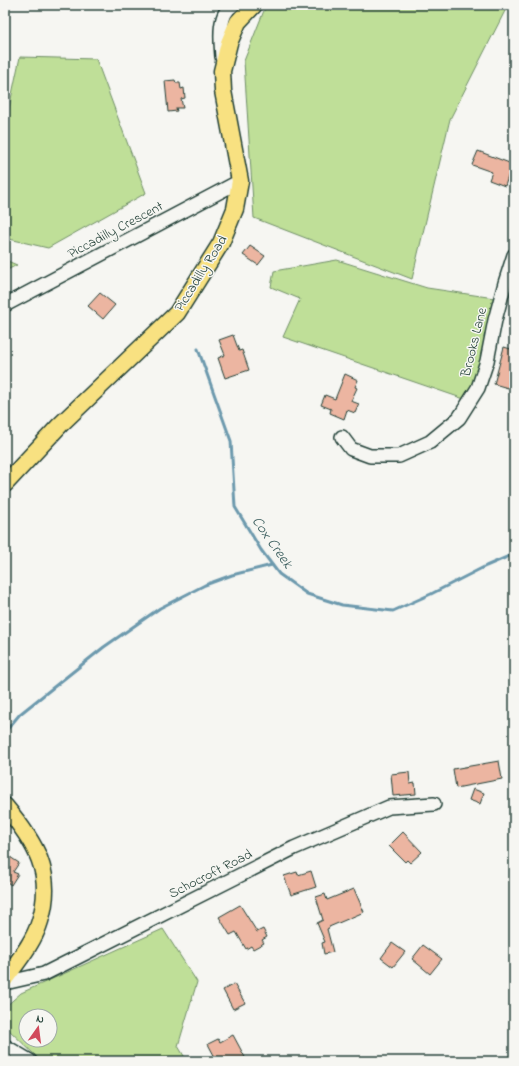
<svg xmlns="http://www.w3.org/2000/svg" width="519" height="1066" viewBox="0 0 519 1066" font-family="'Indie Flower',sans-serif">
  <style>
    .green { fill: #bfdf98; stroke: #6f8e66; fill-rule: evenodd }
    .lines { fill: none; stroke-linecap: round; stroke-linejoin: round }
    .stream { stroke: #6c99ad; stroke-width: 3 }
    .building { fill: #ecb5a1; stroke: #1f3d34 }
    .minor-casing { stroke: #1f3d34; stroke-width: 16 }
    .major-casing { stroke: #1f3d34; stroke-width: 19 }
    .minor { stroke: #f6f6f2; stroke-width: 13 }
    .major { stroke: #f8e181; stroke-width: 16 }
    .labels { text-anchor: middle; stroke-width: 3; stroke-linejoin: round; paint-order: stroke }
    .street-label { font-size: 14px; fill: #1f3d34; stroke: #f6f6f2 }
    .water-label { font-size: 15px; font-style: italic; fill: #395c5c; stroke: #f6f6f2 }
  </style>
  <rect width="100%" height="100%" fill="#f6f6f2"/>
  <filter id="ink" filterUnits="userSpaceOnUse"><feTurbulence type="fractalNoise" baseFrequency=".025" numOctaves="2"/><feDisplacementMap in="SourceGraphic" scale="8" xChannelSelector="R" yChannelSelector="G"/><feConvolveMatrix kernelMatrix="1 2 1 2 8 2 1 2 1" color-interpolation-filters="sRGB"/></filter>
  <g filter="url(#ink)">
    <g class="green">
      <path d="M271,5h237l-58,114 -38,160 -158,-61 -10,-157 21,-53z"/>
      <path d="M20,57l76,2 50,134 -98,55 -43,-10v-111z"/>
      <path d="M5,260l12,5 -12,6z"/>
      <path d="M337,260l90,28 74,11 -31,102 -187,-64 17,-38 -29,-12 3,-16z"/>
      <path d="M163,929l34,53 -19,64 9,15h-146l-36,-35v-19l16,-14zM26,1016h24v24h-24z"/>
    </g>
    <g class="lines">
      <g class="stream">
        <path d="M198,349l33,92 4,66 26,43 18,24 28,20 35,11 51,6 38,-17 55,-28 28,-12"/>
        <path d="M5,732l15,-18 84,-67 56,-39 45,-23 27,-10 40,-10"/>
      </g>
    </g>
    <g class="building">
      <path d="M175,80l1,3h4l1,6 3,-1 1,10 -4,1 2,9h-7l1,3 -9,1 -3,-31z"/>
      <path d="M478,151l34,13 -7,22 -16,-6 3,-8 -20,-7z"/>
      <path d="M250,246l15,10 -7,9 -15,-10z"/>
      <path d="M100,293l15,12 -12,14 -15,-13z"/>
      <path d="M233,335l6,16 3,-1 7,20 -24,8 -7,-20 7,-3 -6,-15z"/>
      <path d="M504,347l10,3v17l-6,21 -14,-4z"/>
      <path d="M345,374l13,6 -3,7 2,1 -6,13 8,3 -4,9 -8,-3 -3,9 -14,-6 1,-4 -10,-4 4,-10 10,4z"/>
      <path d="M499,761l3,18 -46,9 -3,-19z"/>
      <path d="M409,772l1,12 5,-1 1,11 -23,2 -2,-22z"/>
      <path d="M473,789l11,4 -4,11 -11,-4z"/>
      <path d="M403,832l19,20 -12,11 -3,-3 -2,2 -16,-16z"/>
      <path d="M10,857l9,6 -6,9 5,2 -7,11 -4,-3 -2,4v-22z"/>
      <path d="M311,871l5,16 -25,8 -7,-19 13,-4 1,3z"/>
      <path d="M354,889l10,23 -35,15v1l-2,1 6,23 -9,2 -2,-11 3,-1 -8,-19 6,-3 -7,-23 9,-3 2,6z"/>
      <path d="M240,905l17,27 6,-3 4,8 -5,3 2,3 -11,6 -2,-3 -5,3 -10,-17 -6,3 -11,-18z"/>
      <path d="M392,943l13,9 -12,15 -12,-9z"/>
      <path d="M423,945l19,14 -12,15 -18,-15z"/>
      <path d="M234,984l11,19 -12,6 -10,-19z"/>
      <path d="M233,1035l14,26h-30l-9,-17 10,-5 2,3z"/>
    </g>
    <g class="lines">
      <defs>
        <g id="minor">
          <path d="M222,57c-1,-15 -5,-43 11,-52"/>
          <path d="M5,305l235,-124"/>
          <path d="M342,437l9,12 19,7h29l31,-14 29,-24 19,-30 9,-27 8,-41 10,-37 9,-28"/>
          <path d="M5,983l39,-9 250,-126 95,-41 45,-3"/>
          <path d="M5,1046l25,15"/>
        </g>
        <g id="major">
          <path d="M5,484l55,-59 117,-112 44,-70 14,-34 5,-28 -17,-90 -1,-20 7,-28 9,-21 16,-17"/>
          <path d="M5,806c30,36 50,67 35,115 -6,21 -22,40 -35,58"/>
        </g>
      </defs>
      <use href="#minor" class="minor-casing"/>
      <use href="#major" class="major-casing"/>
      <use href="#minor" class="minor"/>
      <use href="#major" class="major"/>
    </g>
  </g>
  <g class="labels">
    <g class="street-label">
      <text transform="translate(115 229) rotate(-28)" y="5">Piccadilly Crescent</text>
      <text transform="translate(200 273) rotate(-58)" y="5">Piccadilly Road</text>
      <text transform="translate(473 342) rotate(-76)" y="5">Brooks Lane</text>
      <text transform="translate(210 873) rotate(-27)" y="5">Schocroft Road</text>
    </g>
    <g class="water-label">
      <text transform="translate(273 542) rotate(55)" y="5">Cox Creek</text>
    </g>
  </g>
  <rect width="519" height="1066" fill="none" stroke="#f6f6f2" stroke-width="20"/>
  <rect x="10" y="10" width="499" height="1046" fill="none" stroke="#1f3d34" stroke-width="1.5" filter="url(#ink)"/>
  <g transform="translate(38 1028) rotate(14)"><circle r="19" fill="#f6f6f2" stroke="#a0aca6"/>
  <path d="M0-3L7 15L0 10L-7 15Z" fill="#d1495b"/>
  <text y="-6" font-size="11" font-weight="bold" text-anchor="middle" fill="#1f3d34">N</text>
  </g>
</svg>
